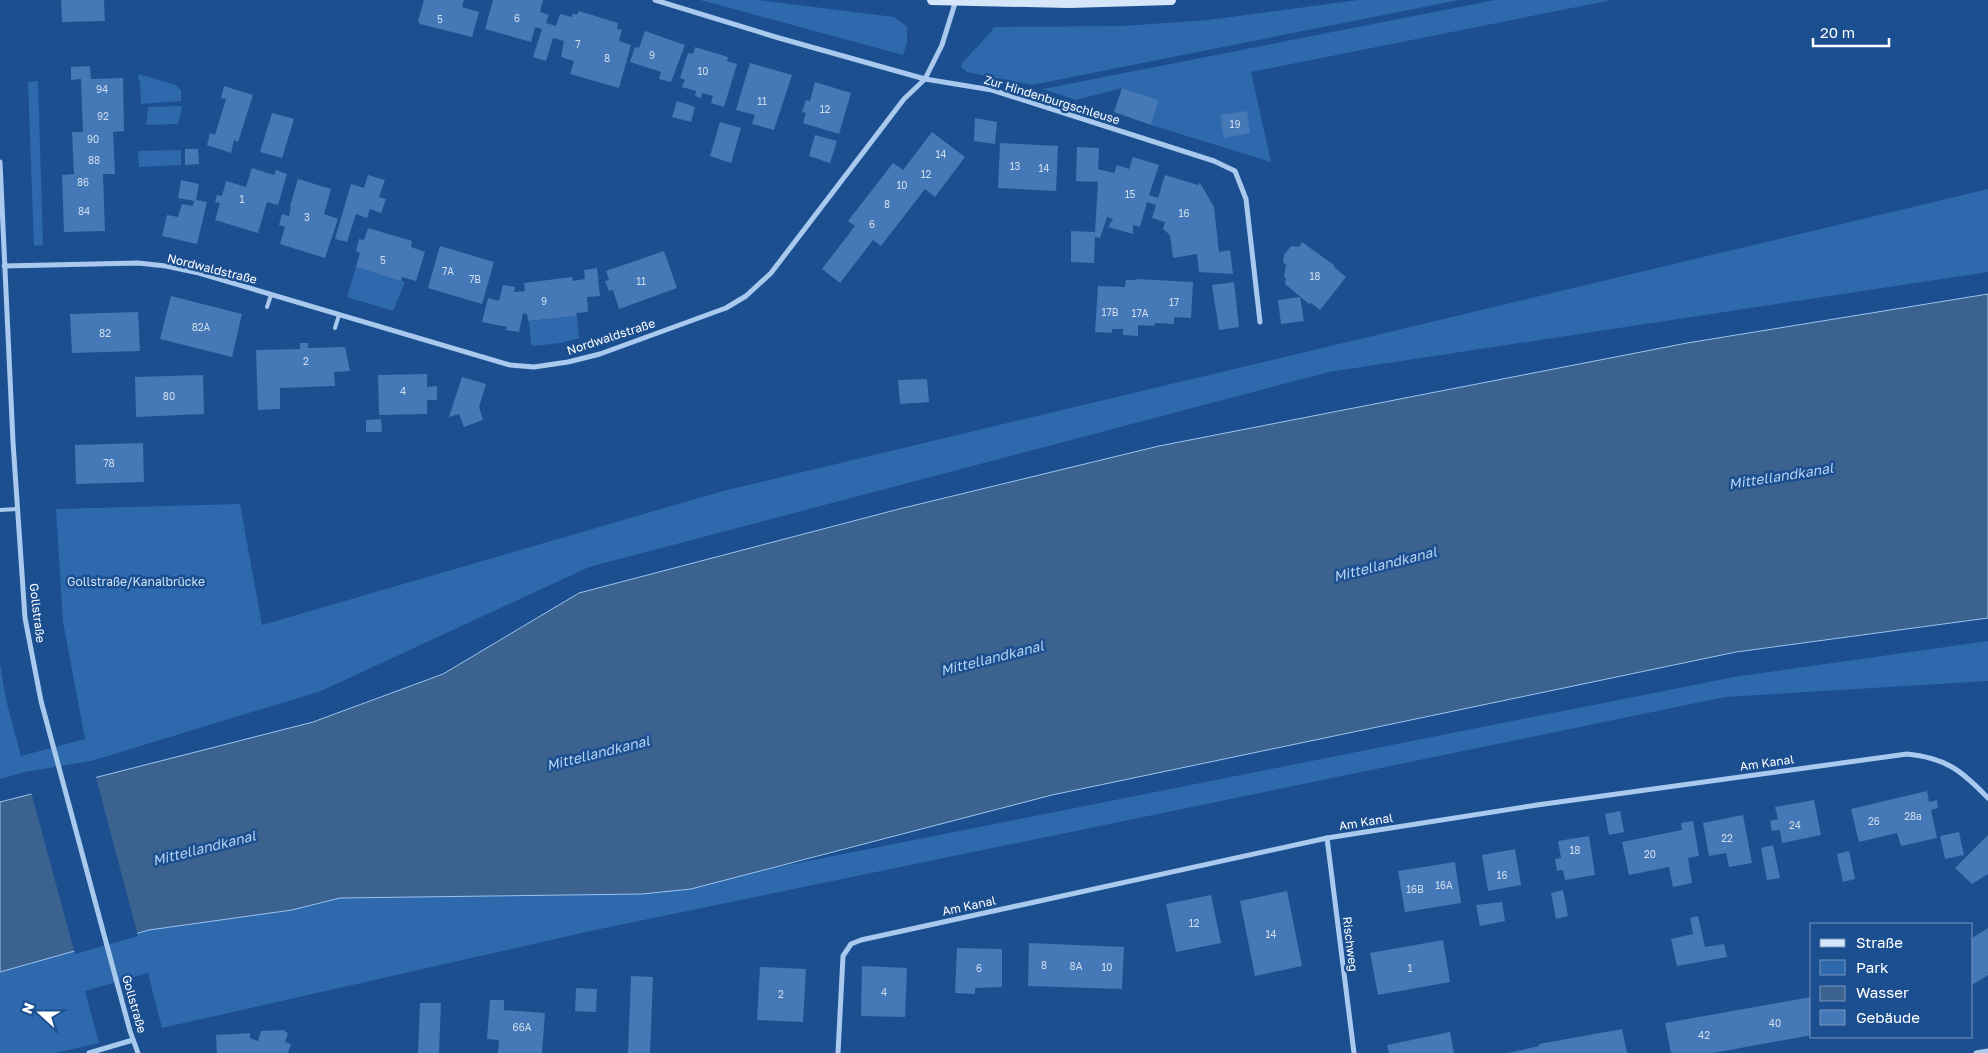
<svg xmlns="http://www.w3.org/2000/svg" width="1988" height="1053" viewBox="0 0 1988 1053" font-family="'Golos Text',sans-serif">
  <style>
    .green { fill: #2e69ad }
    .water { fill: #3c6290; stroke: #9cc4f0 }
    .pier { fill: #1b4f8f }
    .building { fill: #4478b7 }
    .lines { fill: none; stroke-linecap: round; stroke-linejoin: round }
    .service { stroke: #a9c9ee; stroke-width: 4 }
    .minor { stroke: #a9c9ee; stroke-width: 5 }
    .secondary { stroke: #d6e6fa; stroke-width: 10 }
    .labels { text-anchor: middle; stroke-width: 5; stroke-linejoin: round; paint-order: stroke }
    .number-label { font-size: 10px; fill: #d0dded }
    .street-label { font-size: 12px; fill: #fff; stroke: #1b4f8f }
    .park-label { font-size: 12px; fill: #cfe3fa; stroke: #1b4f8f }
    .water-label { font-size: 14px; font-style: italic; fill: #b5d3f5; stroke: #1b4f8f }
  </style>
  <rect width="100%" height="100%" fill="#1b4f8f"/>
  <g class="green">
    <path d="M700,0h57l137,17 13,10v15l-4,13z"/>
    <path d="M1358,0h101l-427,85 -65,-13 -6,-5 1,-4 30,-32 1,-4 130,-1 85,-6z"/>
    <path d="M1495,0h117l-361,72 20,90 -120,-37 8,-25 -37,-12 -46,12 -33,-11z"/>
    <path d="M139,74l36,11 6,5v11l-40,3 -1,-22 -2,-4z"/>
    <path d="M38,81l5,164 -9,1 -6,-164z"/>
    <path d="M179,106l3,1 -4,17 -32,1 2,-18z"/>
    <path d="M181,150v15l-42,2 -1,-16z"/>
    <path d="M1988,189v83l-659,100 -740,195 -268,124 -230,70 -66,11 -25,7v-115l6,36 15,56 64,-17 -22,-117 -7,-113 184,-5 22,121 461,-134z"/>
    <path d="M356,267l49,15 -12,29 -46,-14z"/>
    <path d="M577,316l2,22 -18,5 -28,3 -2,-2 -2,-23z"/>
    <path d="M1988,641v40l-263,16 -1130,233 -433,98 -14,-55 -63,18 14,52 -44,10h-55v-81l149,-42 143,-20 48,-12 302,-4 1092,-217z"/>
  </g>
  <path class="water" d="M1988,294v324l-252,34 -684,143 -361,94 -49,5 -302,4 -48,12 -143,20 -149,42v-170l313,-80 130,-48 136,-81 320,-84 260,-63 528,-103z"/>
  <path class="pier" d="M95,774l43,162 -63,18 -44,-162z"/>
  <g class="building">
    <path d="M61,0h43l1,21 -43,1z"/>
    <path d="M424,0h40l-2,7 17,5 -7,25 -52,-13 -2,-3z"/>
    <path d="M493,0h50l-3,12 9,3 -3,8 10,3 4,-12 12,3 1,-4 4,2 2,-4 39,12 -1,6 5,1 -3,11 12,4 -12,43 -49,-14 4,-13 -13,-4 3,-16 -11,-3 -7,23 -13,-4 9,-28 -7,-2 -4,15 -46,-13z"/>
    <path d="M645,31l40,14 -14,37 -12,-3 2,-7 -31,-10 5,-15 4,1z"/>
    <path d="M695,47l33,10 -1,4 10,3 -13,43 -13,-4 2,-7 -11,-3 -1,5 -6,-2 1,-5 -14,-4 3,-7 -5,-2 8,-25 5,1z"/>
    <path d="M750,63l42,12 -18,55 -22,-6 3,-9 -19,-5z"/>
    <path d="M90,66l1,13 32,-1 1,53 -11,1 2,42h-12l2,57 -41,1 -2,-57 12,-1 -2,-42h11l-2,-53 -10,1v-13z"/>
    <path d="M815,82l36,11 -12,41 -36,-11 3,-10 -4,-1 4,-12 4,1z"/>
    <path d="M224,86l29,9 -15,47 -4,-2 -3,13 -24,-8 3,-12 5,2 11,-36 -5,-1z"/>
    <path d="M1122,88l37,12 -8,25 -37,-13z"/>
    <path d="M677,101l18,6 -4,15 -19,-5z"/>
    <path d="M1247,111l3,22 -26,5 -4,-23z"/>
    <path d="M272,113l22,6 -12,39 -22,-6z"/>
    <path d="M975,118l22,4 -2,22 -21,-3z"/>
    <path d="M720,122l21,6 -10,35 -21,-7z"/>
    <path d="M932,132l33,25 -30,40 -10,-8 -44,57 -8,-6 -33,43 -18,-14 33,-43 -7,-5 45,-58 10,7z"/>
    <path d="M815,135l22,6 -7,22 -21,-7z"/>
    <path d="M1000,143l58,3 -2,45 -58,-3z"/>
    <path d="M1077,147l22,1 -1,21 16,4 3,-8 12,4 4,-12 26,8 -10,30 9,3 7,-23 33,10 2,-2 14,24 5,45 11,-2 3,24 -34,-2 -2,-18 -24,4 -3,-23 -7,-6 2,-7 -13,-4 4,-13 -9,-3 -7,25 -7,-2v9l-25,-7 5,-8 -6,-2 -7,21 -5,-1 -1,26 -23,-1v-31l24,1 3,-50 -22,-1z"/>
    <path d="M185,149h13l1,15 -14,1z"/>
    <path d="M252,168l22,7 2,-5 11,4 -9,31 -11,-3 -9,31 -43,-13 5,-17 -5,-1 2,-7 5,1 4,-15 20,6z"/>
    <path d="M368,175l17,5 -6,17 7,2 -5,14 -11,-4 -3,9 -11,-4 -9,28 -12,-3 16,-55 13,4z"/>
    <path d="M298,179l33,10 -7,25 14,5 -13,39 -45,-14 5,-17 -6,-2 3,-11 7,2 2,-9 -1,-1z"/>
    <path d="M181,180l18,4 -3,16 11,2 -10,42 -35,-8 5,-21 11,2 4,-13 11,2 1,-5 -16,-3z"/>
    <path d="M368,228l44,13 -1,6 14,5 -9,29 -14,-4 -1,4 -45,-14 4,-14 -4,-2 3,-12 5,1z"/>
    <path d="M1302,242l33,24 -1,1 12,10 -26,33 -9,-7 -2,1 -24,-20 1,-6 -2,-1 2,-12 -3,-3 1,-7 7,-9 8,1z"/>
    <path d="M440,246l54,16 -12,42 -54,-16z"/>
    <path d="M664,251l13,37 -58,21 -6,-19 -4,1 -4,-10 4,-1 -3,-9z"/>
    <path d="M597,268l3,28 -13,1 1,15 -12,1 1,3 -49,5 -1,-7 -4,-1 -4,19 -13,-2 1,-3 -25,-5 6,-24 11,3 4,-16 12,2 -1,5 11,-1 -1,-8 48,-6 1,4 12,-2 -1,-9z"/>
    <path d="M1137,279l56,3 -2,36 -17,-1v7l-19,-1 -1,3 -16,-1v11l-15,-1v-6h-11v4l-17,-1 3,-46 27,1 1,-7h10z"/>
    <path d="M1234,282l5,45 -20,3 -7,-45z"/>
    <path d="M171,296l71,18 -10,43 -72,-18z"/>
    <path d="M1300,297l4,24 -23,3 -3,-24z"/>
    <path d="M138,312l2,39 -68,2 -2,-39z"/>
    <path d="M300,343h8v5l37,-1 5,24 -16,1 1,14 -55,2v21l-22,1 -2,-60 44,-1z"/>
    <path d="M427,374v13l10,-1v14h-10v14l-48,1 -1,-40z"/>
    <path d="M203,375l1,39 -68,3 -1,-40z"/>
    <path d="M462,377l24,7 -7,23 4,13 -19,7 -5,-13 -10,3z"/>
    <path d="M927,379l2,23 -29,2 -2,-24z"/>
    <path d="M381,419l1,13h-16v-12z"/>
    <path d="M143,443l1,39 -68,2 -1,-39z"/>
    <path d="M1927,791l2,11 8,-2 1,8 -7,2 6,28 -36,8 -4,-13 -38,9 -8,-33z"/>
    <path d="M1814,800l7,35 -39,8 -2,-13 -8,1 -2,-10 8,-2 -3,-12z"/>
    <path d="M1620,811l4,21 -15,3 -4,-21z"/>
    <path d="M1743,815l9,48 -23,4 -3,-14 -17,3 -6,-33z"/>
    <path d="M1693,821l6,35 -11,2 4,25 -19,4 -4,-20 -40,8 -7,-33 60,-12 -1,-7z"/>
    <path d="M1959,832l5,23 -19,4 -5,-23z"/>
    <path d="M1988,835v39l-16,10 -17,-16z"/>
    <path d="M1589,836l6,39 -30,5 -2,-10 -6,1 -2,-12 6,-1 -3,-17z"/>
    <path d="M1773,845l7,33 -13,2 -6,-32z"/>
    <path d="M1515,849l6,36 -33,6 -6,-36z"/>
    <path d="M1849,851l6,28 -12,3 -6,-28z"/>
    <path d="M1455,862l6,41 -56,9 -7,-41z"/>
    <path d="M1563,890l5,26 -12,3 -5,-26z"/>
    <path d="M1287,891l15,75 -47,10 -15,-75z"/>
    <path d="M1211,895l10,48 -45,9 -10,-48z"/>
    <path d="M1502,902l3,19 -25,5 -4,-21z"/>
    <path d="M1698,916l7,31 19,-3 3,13 -50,9 -6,-27 22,-5 -3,-16z"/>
    <path d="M1988,928v47l-16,10v-47z"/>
    <path d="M1443,940l7,42 -72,13 -8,-42z"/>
    <path d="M1029,943l95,4 -2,42 -94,-3z"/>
    <path d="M957,948l45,1v38l-27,1v6l-20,-1z"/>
    <path d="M862,966l45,2 -2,49 -44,-1z"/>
    <path d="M760,967l46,2 -3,53 -46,-2z"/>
    <path d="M631,976l22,1 -3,76h-22z"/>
    <path d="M576,988l21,1 -1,23 -21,-1z"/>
    <path d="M1811,997l1,38 -99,18h-42l-6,-30z"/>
    <path d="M490,1000h14v10l41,3 -3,40h-44l1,-13 -12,-1z"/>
    <path d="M420,1003h21l-2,50h-21z"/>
    <path d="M1622,1029l5,24h-119l31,-7v-2z"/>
    <path d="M285,1030v2l3,1 -3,9 6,2 -3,9h-71l-1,-18 34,-2v5l8,3 3,-10z"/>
    <path d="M1450,1032l4,21h-65l-2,-8z"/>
  </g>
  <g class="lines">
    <g class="service">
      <path d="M267,307l4,-12"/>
      <path d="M335,328l4,-13"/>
      <path d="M0,510l17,-1"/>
    </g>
    <g class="minor">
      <path d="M655,0l124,38 146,41 67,11 222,71 21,10 11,28 14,123"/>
      <path d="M0,162l13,280 12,176 16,83 89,330 8,22"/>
      <path d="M4,266l134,-3 28,3 33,7 311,92 24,2 34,-5 32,-8 126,-46 20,-12 25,-23 133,-174 21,-20 17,-34 14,-45"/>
      <path d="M1327,838l27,215"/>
      <path d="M89,1053l44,-13"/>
      <path d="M838,1053l5,-97 8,-12 10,-4 466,-102 210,-33 370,-51c39,4 54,16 81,44"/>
      <path d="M1976,1053l12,-2"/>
    </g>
    <path class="secondary" d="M932,0l137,3 102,-3"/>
  </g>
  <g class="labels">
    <g class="number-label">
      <text x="517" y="22">6</text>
      <text x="440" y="23">5</text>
      <text x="578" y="48">7</text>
      <text x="652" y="59">9</text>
      <text x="607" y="62">8</text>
      <text x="703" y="75">10</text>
      <text x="102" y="93">94</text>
      <text x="762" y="105">11</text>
      <text x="825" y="113">12</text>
      <text x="103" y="120">92</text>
      <text x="1235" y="128">19</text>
      <text x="93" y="143">90</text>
      <text x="941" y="158">14</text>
      <text x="94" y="164">88</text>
      <text x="1015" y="170">13</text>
      <text x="1044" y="172">14</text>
      <text x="926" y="178">12</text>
      <text x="83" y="186">86</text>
      <text x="902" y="189">10</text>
      <text x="1130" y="198">15</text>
      <text x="242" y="203">1</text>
      <text x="887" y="208">8</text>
      <text x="84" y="215">84</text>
      <text x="1184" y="217">16</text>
      <text x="307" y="221">3</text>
      <text x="872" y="228">6</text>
      <text x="383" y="264">5</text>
      <text x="448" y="275">7A</text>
      <text x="1315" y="280">18</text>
      <text x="475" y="283">7B</text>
      <text x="641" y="285">11</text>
      <text x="544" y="305">9</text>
      <text x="1174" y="306">17</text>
      <text x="1110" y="316">17B</text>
      <text x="1140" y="317">17A</text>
      <text x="201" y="331">82A</text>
      <text x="105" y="337">82</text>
      <text x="306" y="365">2</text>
      <text x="403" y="395">4</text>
      <text x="169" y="400">80</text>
      <text x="109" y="467">78</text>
      <text x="1913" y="820">28a</text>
      <text x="1874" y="825">26</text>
      <text x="1795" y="829">24</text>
      <text x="1727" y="842">22</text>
      <text x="1575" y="854">18</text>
      <text x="1650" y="858">20</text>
      <text x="1502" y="879">16</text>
      <text x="1444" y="889">16A</text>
      <text x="1415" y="893">16B</text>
      <text x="1194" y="927">12</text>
      <text x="1271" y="938">14</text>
      <text x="1044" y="969">8</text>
      <text x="1076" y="970">8A</text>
      <text x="1107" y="971">10</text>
      <text x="979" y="972">6</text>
      <text x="1410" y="972">1</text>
      <text x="884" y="996">4</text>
      <text x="781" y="998">2</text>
      <text x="1775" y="1027">40</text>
      <text x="522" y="1031">66A</text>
      <text x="1704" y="1039">42</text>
    </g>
    <g class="street-label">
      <text transform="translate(1052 100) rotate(17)" y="4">Zur Hindenburgschleuse</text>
      <text transform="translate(212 269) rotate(14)" y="4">Nordwaldstraße</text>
      <text transform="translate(611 337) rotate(-18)" y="4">Nordwaldstraße</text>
      <text transform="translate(37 613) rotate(83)" y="4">Gollstraße</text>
      <text transform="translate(1767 763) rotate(-8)" y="4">Am Kanal</text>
      <text transform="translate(1366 822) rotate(-9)" y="4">Am Kanal</text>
      <text transform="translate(969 906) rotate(-12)" y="4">Am Kanal</text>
      <text transform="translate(1350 944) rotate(83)" y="4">Rischweg</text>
      <text transform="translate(134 1004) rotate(74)" y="4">Gollstraße</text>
    </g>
    <g class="park-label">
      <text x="136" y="586">Gollstraße/Kanalbrücke</text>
    </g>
    <g class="water-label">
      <text transform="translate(1781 476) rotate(-9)" y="5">Mittellandkanal</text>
      <text transform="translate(1385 564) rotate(-14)" y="5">Mittellandkanal</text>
      <text transform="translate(992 658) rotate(-14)" y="5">Mittellandkanal</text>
      <text transform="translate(598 753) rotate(-14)" y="5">Mittellandkanal</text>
      <text transform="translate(204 848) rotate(-14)" y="5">Mittellandkanal</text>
    </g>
  </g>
  <rect x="1810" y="923" width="162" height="115" fill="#1b4f8f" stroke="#7695bc"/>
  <rect x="1820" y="939" width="25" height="8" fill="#d6e6fa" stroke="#7695bc"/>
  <text x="1856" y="948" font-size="15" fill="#ffffff">Straße</text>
  <rect x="1820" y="960" width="25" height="15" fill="#2e69ad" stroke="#7695bc"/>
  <text x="1856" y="973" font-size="15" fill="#ffffff">Park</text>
  <rect x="1820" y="986" width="25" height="15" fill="#3c6290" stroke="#7695bc"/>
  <text x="1856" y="998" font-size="15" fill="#ffffff">Wasser</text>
  <rect x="1820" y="1010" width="25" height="15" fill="#4478b7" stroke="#7695bc"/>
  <text x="1856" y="1023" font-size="15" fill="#ffffff">Gebäude</text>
  <g transform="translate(40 1013) rotate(291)" stroke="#1b4f8f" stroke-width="4" paint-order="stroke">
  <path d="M0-4L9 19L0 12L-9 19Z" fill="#ffffff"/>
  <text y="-8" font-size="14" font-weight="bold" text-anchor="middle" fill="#ffffff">N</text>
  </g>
  <path d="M1813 38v8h76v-8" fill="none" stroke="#ffffff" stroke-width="2.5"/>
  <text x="1820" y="38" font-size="15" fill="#ffffff" stroke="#1b4f8f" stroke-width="4" paint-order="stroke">20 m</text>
</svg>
